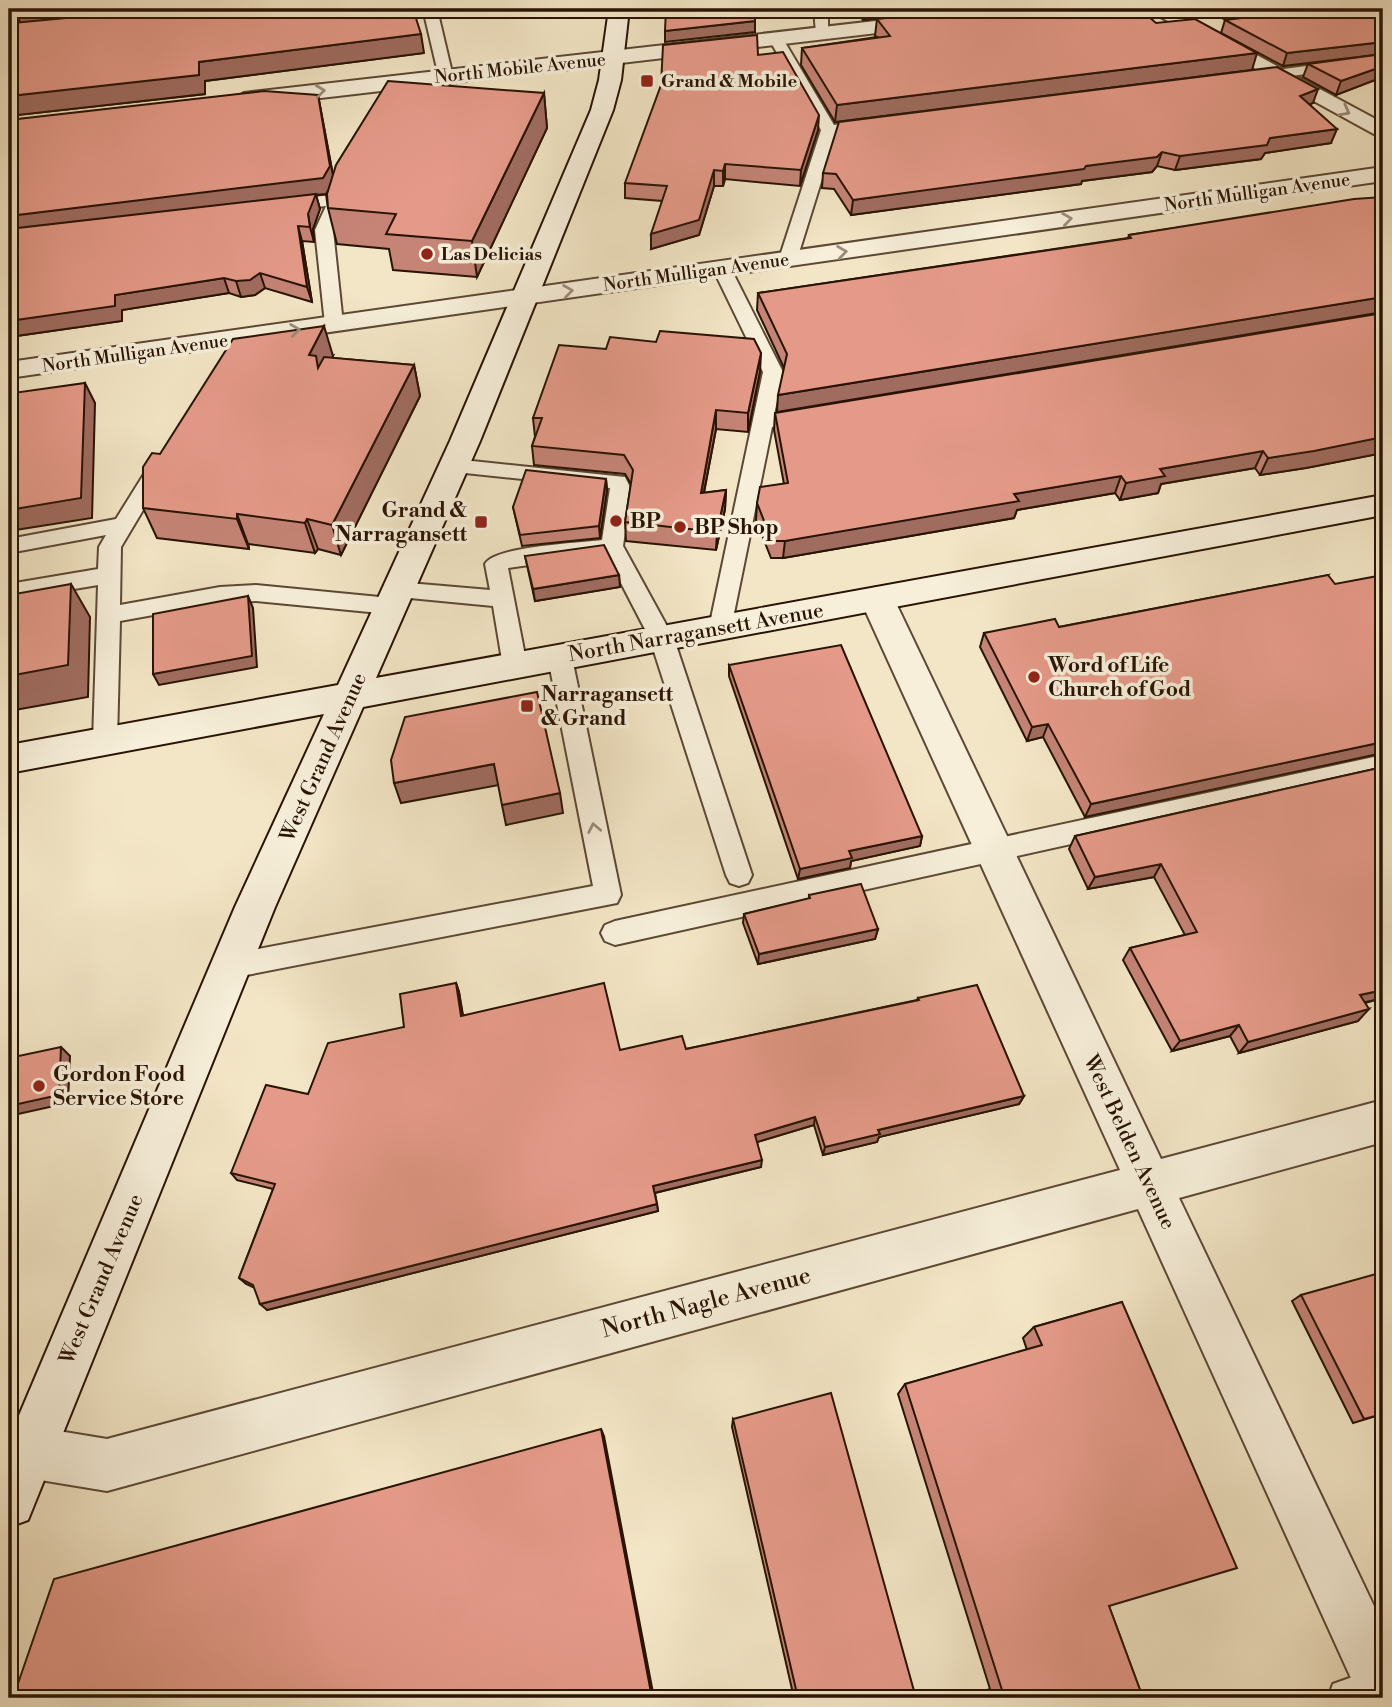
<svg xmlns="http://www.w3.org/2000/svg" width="1392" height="1707" viewBox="0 0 1392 1707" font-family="'Libre Bodoni',serif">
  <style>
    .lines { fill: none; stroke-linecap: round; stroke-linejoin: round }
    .lane-casing { stroke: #5c4834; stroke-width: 4 }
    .street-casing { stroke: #5c4834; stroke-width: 4 }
    .secondary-casing { stroke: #291304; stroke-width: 4 }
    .lane { fill: #f7efda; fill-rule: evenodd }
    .street { fill: #f7efda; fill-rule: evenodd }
    .secondary { fill: #f7efda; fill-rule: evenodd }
    .wall { fill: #c58476; stroke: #291304; stroke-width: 2 }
    .shaded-wall { fill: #a06c60; stroke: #291304; stroke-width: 2 }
    .building { fill: #e59a89; stroke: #291304; stroke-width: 2 }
    .oneway { stroke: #9a8c7a }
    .poi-dot { fill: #8f2418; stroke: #f7efda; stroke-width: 2.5 }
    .labels { text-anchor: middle; stroke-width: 7; stroke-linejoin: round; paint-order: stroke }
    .far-street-label { font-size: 18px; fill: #291304; stroke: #f7efda }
    .far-poi-label { font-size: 18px; font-weight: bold; fill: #291304; stroke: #f7efda; text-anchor: start }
    .poi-label { font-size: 21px; font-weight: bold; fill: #291304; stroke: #f7efda; text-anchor: start }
    .street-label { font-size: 21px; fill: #291304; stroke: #f7efda }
    .near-street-label { font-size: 24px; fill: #291304; stroke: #f7efda }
  </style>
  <rect width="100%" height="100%" fill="#f3e6c6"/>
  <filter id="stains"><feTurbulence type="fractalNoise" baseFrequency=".00286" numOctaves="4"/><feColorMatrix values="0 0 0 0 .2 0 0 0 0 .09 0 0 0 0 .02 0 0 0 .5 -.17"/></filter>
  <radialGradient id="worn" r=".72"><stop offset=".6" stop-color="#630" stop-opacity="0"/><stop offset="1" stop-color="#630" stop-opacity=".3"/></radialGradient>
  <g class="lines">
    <defs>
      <g id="lane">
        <path d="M9,9h14l-7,50 -7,4z"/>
        <path d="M423,9h14l16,68 -2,3 -5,1 -7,-4z"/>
        <path d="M814,9h14v27l-12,-3z"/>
        <path d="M776,35l7,4 51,86 37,-5 8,5 -8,5 -35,4 -39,125 -9,5 -9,-5 42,-129 -52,-91z"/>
        <path d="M1383,56v8l-130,17 -7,-4 7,-4z"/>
        <path d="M342,182l8,5 -17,43 10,94 -9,6 -9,-6 -10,-94 11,-24 -44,5 -8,-5 8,-5 48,-6 6,-11z"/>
        <path d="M722,264l9,5 52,103 -9,43 34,-6 10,6 -3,4 -43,8 -41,201 -3,6h-16l-3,-6 54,-256 -50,-103z"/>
        <path d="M161,456l10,7 -50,84 -1,58 100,-18 36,-2 134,13 8,2 3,6 -3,6 -8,2 -134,-13 -36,2 -100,18 -3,120 -3,7 -9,3 -9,-3 -3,-7 5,-156 -89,15v-16l89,-15 1,-22 7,-12 -97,18v-14l107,-20 38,-61z"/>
        <path d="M453,459l172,18 6,12 -8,57 51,93 78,236 -4,8 -9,3 -9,-3 -4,-8 -76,-236 -44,-85 -98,14 19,98 -4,6 -8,3 -8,-3 -4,-6 -10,-60 -104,-10 -3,-6 3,-6 8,-2 93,8 -5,-26c10,-18 95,-21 117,-24l8,-52 -164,-17 -3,-5 3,-5z"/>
        <path d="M560,649l8,3 4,6 49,237 -4,8 -386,75 -10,-3 -4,-9 4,-9 10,-3 362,-68 -45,-228 4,-6z"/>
        <path d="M1383,755v20l-768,170 -10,-4 -4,-8 4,-8 10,-4z"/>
        <path d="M1383,1666v32h-55l5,-14z"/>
      </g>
      <g id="street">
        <path d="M980,9h61l-10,6 -787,92 -11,-7 11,-7z"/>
        <path d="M1146,9h25l212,114v16z"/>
        <path d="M1383,167v14l-1374,197v-16z"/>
        <path d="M877,587l12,4 5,8 267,560 222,-59v42l-204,56 204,427v73h-23l-222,-489 -1031,282 -79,-13 -18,-8v-36l18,-8 79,13 1013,-269 -260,-571 5,-8z"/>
      </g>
      <path id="secondary" d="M609,9h20l-8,71 -8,30 -133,331 -104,237 1007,-183v20l-1020,192 -88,200 -247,613 -19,7v-88l226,-532 89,-193 -315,59v-28l329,-60 112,-244 141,-331 8,-30z"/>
    </defs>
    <use href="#lane" class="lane-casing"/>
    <use href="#street" class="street-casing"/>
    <use href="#secondary" class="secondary-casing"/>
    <use href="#lane" class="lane"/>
    <use href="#street" class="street"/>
    <use href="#secondary" class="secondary"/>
  </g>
  <g class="wall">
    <path d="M855,9h104l-96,11z"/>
    <path d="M1223,9h160v78l-8,-7 -39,15 -33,-18 5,-13 60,-8 -85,10 -62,-33 4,-13 9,-1z"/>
    <path d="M877,19l279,4 96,47 61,33 -3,1 21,39 -66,10 -4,6 -86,11 -18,-4 -5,6 -70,9 -1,3 -230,31 -17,-26 -12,-1 1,-15 345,-93 -333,42 -34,-57 1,-17 75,-11 -2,-1z"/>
    <path d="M9,41l415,12 -219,28v13l-187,21 -5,-12 -4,-1z"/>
    <path d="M758,55l60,75 -18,56 -75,-7 -2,7h-9l-15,49 -48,14 11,-48 -37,-3v-15z"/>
    <path d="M544,93l3,35 -70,149 -84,-7 -4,-21 -52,-5 -9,-36 -2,-14 -10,1 4,14 -7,20 1,13 -12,-1 10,61 -47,-14 -10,7 -14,2 -12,-4 -107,17v11l-113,16v-217l309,-25 15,80z"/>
    <path d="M1383,197v256l-77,15 -46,7 -5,-7 -94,16 -3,9 -38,7 -5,-7 -98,17 -3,8 -231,40h-12l-15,-38 1,-17 27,-19 -10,-54 1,-17 608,-100 -606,99 7,-44 -27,-58 1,-17 370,-55 1,-3z"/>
    <path d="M656,342l104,30 -12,60 -32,-3 -12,64 22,-3 -1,19 -9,41 -90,-9 -1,-19 6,-38 -6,-10 -91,-9 -2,-19 3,-9 -2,-19 73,-69z"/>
    <path d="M333,356l-1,2 82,7 6,31 -79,159 -23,-6 -3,4 -67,-9 1,5 -92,-11 -14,-30 17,-54z"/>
    <path d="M606,479l1,11 -7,48 -78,8 -9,-39z"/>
    <path d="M525,556l94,19 1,12 -85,14z"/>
    <path d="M1328,575l-243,242 -42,-80 -16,4 -47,-94 4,-14 75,-6z"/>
    <path d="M729,665l193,171 -2,10 -69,15 -1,7 -52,11 -69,-203z"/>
    <path d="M1383,767v231l-18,5 -7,18 -119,32 -9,-17 -58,15 -49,-91 7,-12 55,-13 -31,-58 -66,12 -19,-40 6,-13z"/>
    <path d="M809,895l69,34 -3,10 -117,25 -15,-41 1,-9 65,-15z"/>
    <path d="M456,983l3,9 4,23 157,35 66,-1 231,-49 1,-2 106,98 -5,8 -140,33 -2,5 -54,13 -9,-30 -57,17 4,25 -106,26 3,18 -391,99 -12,-22 -9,-4 -7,-6 34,-89 -36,-9 -6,-7 77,-79 96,-67z"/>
    <path d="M1301,1295l82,119 -30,9 -61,-122z"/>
    <path d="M1122,1302l-13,304 34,92h-180l27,-9 -92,-295 7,-10 122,-34 -4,-12 11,-11z"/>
    <path d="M733,1419l183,279h-75l-1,-5 -17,5h-29l-62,-271z"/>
  </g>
  <g class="shaded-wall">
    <path d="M30,9h193l-200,20 -8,-19z"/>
    <path d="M865,9h94l-96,11z"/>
    <path d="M755,21v11l-90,10v-11z"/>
    <path d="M421,34l3,19 -219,28v13l-187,21 -8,-19 189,-34z"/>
    <path d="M1383,42v12l-100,12 4,-13z"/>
    <path d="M1257,53l-5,17 -417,52 2,-17z"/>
    <path d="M1381,67l-6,13 -39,15 5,-14z"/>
    <path d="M1318,89l-5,14 -18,7 5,-14z"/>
    <path d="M544,93l3,35 -70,149 -5,-36z"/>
    <path d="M318,95l16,86 -8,13 -10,1 4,14 -7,20 1,13 -4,-15 -2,-13 -299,18v-16z"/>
    <path d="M819,115l-1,15 -18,56 1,-16z"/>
    <path d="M1337,129l-6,14 -66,10 -4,6 -86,11 5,-14 90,-18z"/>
    <path d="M1162,152l-5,14 -5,6 -70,9 -1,3 -230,31 2,-15 233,-34z"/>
    <path d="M725,164v15l-2,7v-15z"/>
    <path d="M714,170v16l-15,49 -48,14v-15z"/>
    <path d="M298,226l4,15 10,61 -5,-15z"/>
    <path d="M260,273l5,15 -10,7 -14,2 -5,-16z"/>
    <path d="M224,278l5,15 -107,17v11l-113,16v-16l106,-26z"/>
    <path d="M1383,297v15l-606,100 1,-17z"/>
    <path d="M324,326l9,30 -11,21 -13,-22z"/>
    <path d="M761,353l-1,19 -12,60v-19z"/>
    <path d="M414,365l6,31 -79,159 -9,-30z"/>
    <path d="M85,383l10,20 -3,115 -83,13v-21z"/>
    <path d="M716,410v19l-16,83 1,-19z"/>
    <path d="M1383,437v16l-77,15 -46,7 8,-17z"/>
    <path d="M1263,451l-8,17 -94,16 -3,9 -38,7 6,-17 34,-14z"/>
    <path d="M1121,476l-6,17 -98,17 -3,8 -231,40 2,-17 229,-47z"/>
    <path d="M606,479l1,11 -7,48 -1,-12z"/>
    <path d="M726,490l-1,19 -9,41 1,-18z"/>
    <path d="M237,514l11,30 1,5 -12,-30z"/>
    <path d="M307,519l11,30 -3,4 -10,-30z"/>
    <path d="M619,575l1,12 -85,14 -2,-12z"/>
    <path d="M71,584l19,33 -2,80 -79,14v-35z"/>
    <path d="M248,596l5,12 4,59 -98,18 -6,-11z"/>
    <path d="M1048,724l-5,13 -16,4 5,-14z"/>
    <path d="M1383,742v11l-298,64 6,-13z"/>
    <path d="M494,764l5,21 -98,18 -7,-20z"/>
    <path d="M560,793l3,20 -57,12 -4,-20z"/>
    <path d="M922,836l-2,10 -69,15 -1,7 -52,11 2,-10 49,-18z"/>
    <path d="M1161,864l-7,13 -66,12 7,-12z"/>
    <path d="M878,929l-3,10 -117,25 1,-10z"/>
    <path d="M456,983l3,9 5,33 -3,-9z"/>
    <path d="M1383,990v8l-34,8 11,-11z"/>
    <path d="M1369,1009l-11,12 -119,32 9,-11z"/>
    <path d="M1239,1025l-9,11 -58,15 8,-10z"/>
    <path d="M61,1047l9,9 -2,47 -59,13v-10z"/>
    <path d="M1024,1096l-5,8 -140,33 -2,5 -54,13 2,-8 53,-17z"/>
    <path d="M815,1117l-1,8 -60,18 1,-8z"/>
    <path d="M762,1160l-1,7 -107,26 -1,-7z"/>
    <path d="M657,1204l1,7 -391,99 -7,-6z"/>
    <path d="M601,1429l3,7 50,262h-2z"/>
  </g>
  <g class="building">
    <path d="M161,9h252l8,25 -222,28v13l-189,21 2,-11 -3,-1v-43l2,-1 2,-17z"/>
    <path d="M666,9h89v12l-90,10z"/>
    <path d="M965,9h175l16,14 39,-4 62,34 -420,52 -35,-57 88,-12 -13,-17z"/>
    <path d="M1242,9h141v33l-96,11 -62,-33 25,-3z"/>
    <path d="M757,35l1,20 25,-3 36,63 -18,55 -76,-6 -2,7 -9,-1 -15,50 -48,14 16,-48 -42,-3 36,-98 2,-40z"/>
    <path d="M1383,54v15l-2,-2 -40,14 -33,-17z"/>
    <path d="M1277,67l41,22 -18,7 37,33 -67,9 -3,7 -87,11 -18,-4 -5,5 -71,9 -2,3 -231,31 -17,-26 -13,-1 16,-51z"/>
    <path d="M388,81l156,12 -72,148 -86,-7 10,-20 -68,-6 -1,-14 9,-29z"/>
    <path d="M264,91l54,4 12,71 -7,12 -314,38v-96z"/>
    <path d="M316,194l-8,20 2,13 -12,-1 9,61 -47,-14 -10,7 -14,1 -12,-3 -109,17v11l-106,15v-92z"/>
    <path d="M1383,197v100l-605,98 9,-41 -29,-61 373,-55 -2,-3 225,-36z"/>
    <path d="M1383,313v124l-69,14 -46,7 -5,-7 -103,18 5,7 -39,7 -5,-7 -107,18 5,7 -234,40h-13l-15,-38 3,-16 28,-4 -13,-70z"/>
    <path d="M324,326l-15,29 7,1 2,12 6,-11 90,8 -82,160 -25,-6 -2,4 -68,-9v5l-94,-11v-41l9,-14 8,1 73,-115z"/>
    <path d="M660,331l94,8 7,14 -13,60 -32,-3 -15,83 25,-3 -9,42 -92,-10 8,-52 -9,-15 -92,-9 10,-28h-9l26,-73 47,4 4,-12 46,5z"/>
    <path d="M85,383l-4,115 -72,12v-111l4,-1v-5z"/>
    <path d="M526,470l80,9 -7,47 -79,9 -7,-28z"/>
    <path d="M604,545l15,30 -86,14 -8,-33z"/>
    <path d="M1328,575l7,9 48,-9v167l-292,62 -43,-80 -16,3 -48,-94 71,-14 4,8z"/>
    <path d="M71,584l-3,81 -59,11v-81z"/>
    <path d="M248,596l4,60 -99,18v-60z"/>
    <path d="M841,645l81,191 -73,15 3,7 -52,11 -71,-204z"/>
    <path d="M537,692l23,101 -58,12 -8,-41 -100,19 -3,-23 14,-43z"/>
    <path d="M1383,767v223l-23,5 9,14 -121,33 -9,-17 -59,16 -50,-93 67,-16 -36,-68 -66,13 -20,-41z"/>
    <path d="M861,884l17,45 -119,25 -15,-40 66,-16 -1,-3z"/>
    <path d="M456,983l5,33 143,-33 16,67 62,-14 4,13 233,-49 -1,-2 59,-13 47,111 -146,34 2,4 -55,13 -10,-30 -60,18 7,25 -109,26 4,18 -397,100 -7,-19 -14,-7 36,-94 -44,-11 35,-88 42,9 20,-51 76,-16 -4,-33z"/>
    <path d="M61,1047l-2,48 -50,11v-48z"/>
    <path d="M1383,1272v142l-19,5 -63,-124z"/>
    <path d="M1122,1302l115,266 -128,38 34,92h-166l25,-8 -97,-306 137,-39 -8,-18z"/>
    <path d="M831,1393l85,305h-69l-2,-6 -22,6h-25l-65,-279z"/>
    <path d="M601,1429l51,269h-639l41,-119z"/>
  </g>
  <defs><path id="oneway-chevron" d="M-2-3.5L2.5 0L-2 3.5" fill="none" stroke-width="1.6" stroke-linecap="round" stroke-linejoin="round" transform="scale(1.75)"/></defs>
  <g class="oneway">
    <use href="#oneway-chevron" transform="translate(320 91) rotate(-6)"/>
    <use href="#oneway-chevron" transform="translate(1345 111) rotate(28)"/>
    <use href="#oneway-chevron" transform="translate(1067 219) rotate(-8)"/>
    <use href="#oneway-chevron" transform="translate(842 252) rotate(-8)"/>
    <use href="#oneway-chevron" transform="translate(568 291) rotate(-8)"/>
    <use href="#oneway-chevron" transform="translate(295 330) rotate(-8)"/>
    <use href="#oneway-chevron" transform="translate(594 828) rotate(-101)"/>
  </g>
  <g class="poi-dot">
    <rect x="640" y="74" width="14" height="14" rx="3.5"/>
    <circle cx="427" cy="254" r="7"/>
    <circle cx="616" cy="521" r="7"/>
    <rect x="474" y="515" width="14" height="14" rx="3.5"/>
    <circle cx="680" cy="527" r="7"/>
    <circle cx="1034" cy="677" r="7"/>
    <rect x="520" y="699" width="14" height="14" rx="3.5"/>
    <circle cx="39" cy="1086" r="7"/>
  </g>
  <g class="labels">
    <g class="far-street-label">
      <text transform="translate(520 68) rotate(-6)" y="6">North Mobile Avenue</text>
      <text transform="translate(1257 192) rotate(-8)" y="6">North Mulligan Avenue</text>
      <text transform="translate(696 272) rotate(-8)" y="6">North Mulligan Avenue</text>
      <text transform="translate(135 353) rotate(-8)" y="6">North Mulligan Avenue</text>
    </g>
    <g class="far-poi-label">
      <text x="661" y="87">Grand &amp; Mobile</text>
      <text x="441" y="260">Las Delicias</text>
    </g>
    <g class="poi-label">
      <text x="467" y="517" text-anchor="end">Grand &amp;<tspan x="467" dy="24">Narragansett</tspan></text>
      <text x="630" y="528">BP</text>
      <text x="694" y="534">BP Shop</text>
      <text x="1048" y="672">Word of Life<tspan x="1048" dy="24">Church of God</tspan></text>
      <text x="541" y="701">Narragansett<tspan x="541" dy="24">&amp; Grand</tspan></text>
      <text x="53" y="1081">Gordon Food<tspan x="53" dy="24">Service Store</tspan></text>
    </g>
    <g class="street-label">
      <text transform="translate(696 632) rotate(-10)" y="7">North Narragansett Avenue</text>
      <text transform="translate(323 757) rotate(-66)" y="7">West Grand Avenue</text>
      <text transform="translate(1130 1142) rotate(65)" y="7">West Belden Avenue</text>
      <text transform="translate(101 1279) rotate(-67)" y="7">West Grand Avenue</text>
    </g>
    <g class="near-street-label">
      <text transform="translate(706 1302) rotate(-15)" y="8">North Nagle Avenue</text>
    </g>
  </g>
  <rect width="1392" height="1707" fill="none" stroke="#f3e6c6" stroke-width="35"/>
  <rect x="10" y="10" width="1371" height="1686" fill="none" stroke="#291304" stroke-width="3.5"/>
  <rect x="18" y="18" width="1357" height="1672" fill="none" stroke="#291304" stroke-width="2"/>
  <rect width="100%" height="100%" filter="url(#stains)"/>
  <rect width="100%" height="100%" fill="url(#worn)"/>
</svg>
